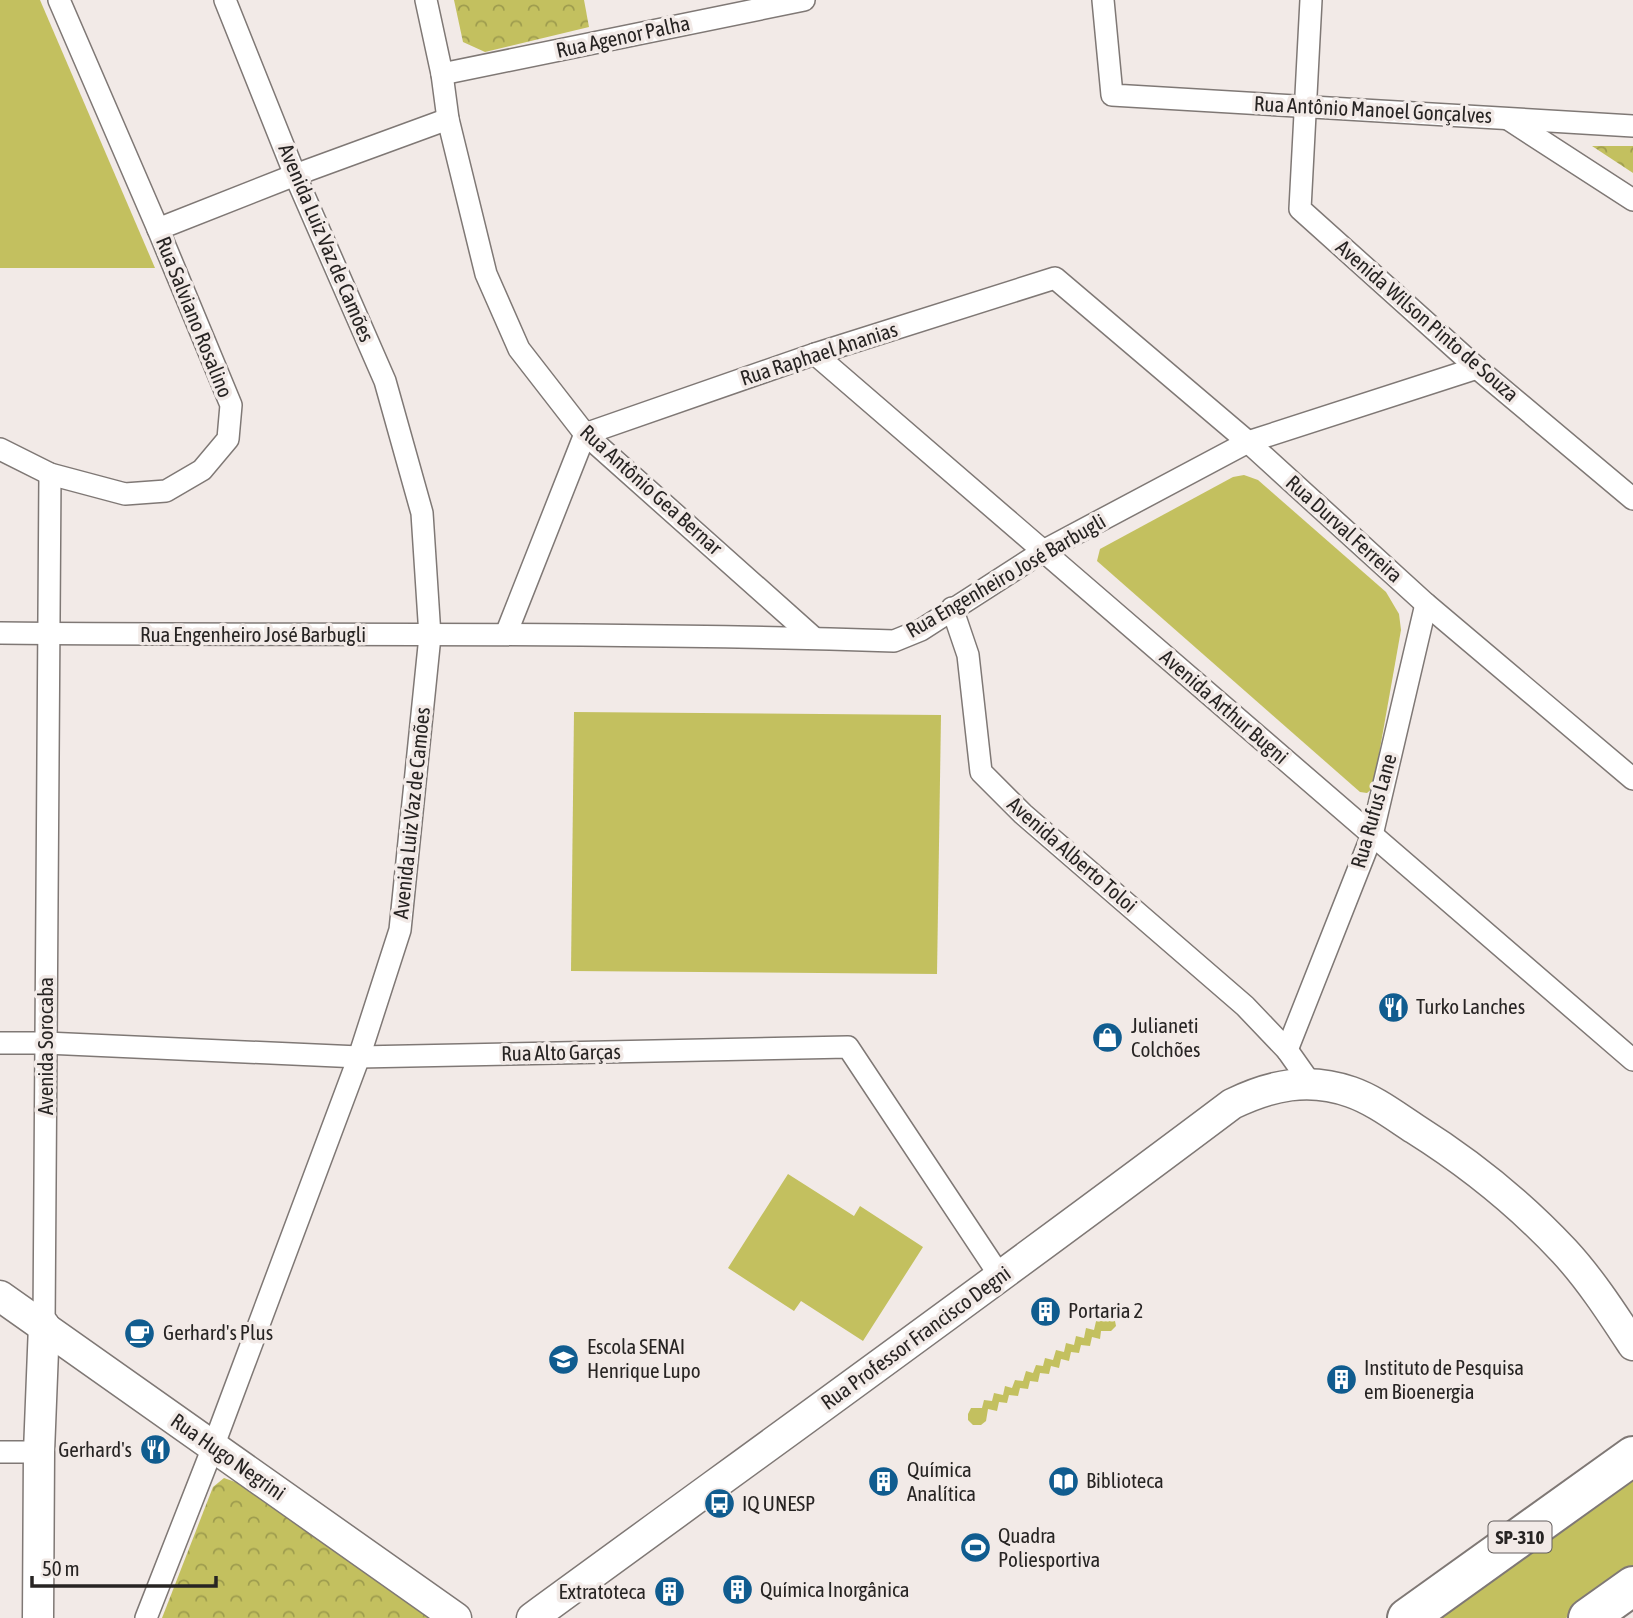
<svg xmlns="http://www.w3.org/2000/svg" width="1633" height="1618" viewBox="0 0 1633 1618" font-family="'Asap Condensed',sans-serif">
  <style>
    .green { fill: #c3c05f }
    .park { fill: url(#park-crowns) }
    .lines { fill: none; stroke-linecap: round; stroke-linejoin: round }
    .street-casing { stroke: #7f7875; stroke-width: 24 }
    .secondary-casing { stroke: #7f7875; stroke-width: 33 }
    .highway-casing { stroke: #7f7875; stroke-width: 42 }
    .street { stroke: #fff; stroke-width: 21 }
    .secondary { stroke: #fff; stroke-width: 30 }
    .highway { stroke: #fff; stroke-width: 38 }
    .labels { text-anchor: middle; stroke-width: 7; stroke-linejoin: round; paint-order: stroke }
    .shield { fill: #f2eae7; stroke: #645f5e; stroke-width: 2 }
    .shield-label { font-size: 19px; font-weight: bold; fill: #272423 }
    .street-label { font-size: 21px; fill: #272423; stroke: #f2eae7 }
    .poi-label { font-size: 21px; fill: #272423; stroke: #f2eae7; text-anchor: start }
  </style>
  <defs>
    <pattern id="park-crowns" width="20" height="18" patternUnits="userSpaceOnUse" patternTransform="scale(1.75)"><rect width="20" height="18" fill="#c3c05f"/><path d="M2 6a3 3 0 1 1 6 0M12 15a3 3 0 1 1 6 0" fill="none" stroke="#9e9c4e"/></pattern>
  </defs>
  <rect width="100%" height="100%" fill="#f2eae7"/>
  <g class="green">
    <path d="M0,0h40l115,268h-155z"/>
    <path d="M1244,475l14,5 128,112 13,22 2,16 -28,158 -6,5 -7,-1 -263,-231 3,-12 133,-72z"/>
    <path d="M574,712l367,3 -4,259 -366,-3z"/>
    <path d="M788,1174l66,42 6,-10 63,41 -60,94 -62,-40 -7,10 -66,-43z"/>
    <path d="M1107,1313l8,8 1,5 -5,5h-10l-1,8 -8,-2 -2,9 -9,-1 -2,8 -8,-1 -2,9 -8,-2 -2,9 -8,-2 -2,8 -9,-1 -2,9 -8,-1 -2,8 -8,-1 -2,8 -9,-1 -2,8 -8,-1 -2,9 -9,-2 -2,12 -5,4h-8l-5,-5v-6l3,-6h11l2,-8 8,1 2,-8 9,2 2,-9 7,2 3,-8 8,1 3,-10 7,2 3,-8 7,1 2,-8 8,2 3,-10 8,2 2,-9 8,2 2,-9 8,2 2,-10 8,2 3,-13z"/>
    <path d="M1633,1473v98l-67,47h-138z"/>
  </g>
  <g class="park">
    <path d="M454,0h130l5,27 -104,25 -22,-10z"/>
    <path d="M1592,146h41v27z"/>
    <path d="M224,1478l17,6 200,134h-279l51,-131z"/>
  </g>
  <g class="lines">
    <defs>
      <g id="street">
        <path d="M426,0l16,74 6,45 38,155 33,75 66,85 229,204"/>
        <path d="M1103,0l9,95 521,31"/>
        <path d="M1311,0l-11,209 177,159 156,131"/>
        <path d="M442,74l362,-74"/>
        <path d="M1508,119l125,81"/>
        <path d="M158,229l137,-54 153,-56"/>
        <path d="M815,354l818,706"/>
        <path d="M0,449l50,25 75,20 41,-3 36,-21 26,-31 3,-34 -73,-176 -99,-229"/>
        <path d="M952,608l16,47 13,117 42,42 222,192 42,44 24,34"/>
        <path d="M0,633c298,3 596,-2 894,8l27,-11 124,-80 203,-108 229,-74"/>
        <path d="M506,634l79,-200 230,-80 240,-76 193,164 178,162 207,175"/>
        <path d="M0,1043h46l313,14 489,-10 152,229"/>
        <path d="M1287,1050l85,-215 54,-231"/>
        <path d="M44,1325l6,-851"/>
        <path d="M0,1452h39"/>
        <path d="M146,1618l67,-171 146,-390 41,-127 30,-294 -8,-123 -37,-132 -90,-206 -70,-175"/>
      </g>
      <g id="secondary">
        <path d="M0,1296l456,322"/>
        <path d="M38,1618l1,-166 5,-127"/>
        <path d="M532,1618c234,-171 469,-340 700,-514 39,-19 77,-27 119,-12 23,8 44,24 64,37 54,34 105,75 149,122 26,28 48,62 69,94"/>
      </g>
      <g id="highway">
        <path d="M1407,1618l226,-162"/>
        <path d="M1588,1618l45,-32"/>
      </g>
    </defs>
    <use href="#street" class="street-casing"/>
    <use href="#secondary" class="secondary-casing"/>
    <use href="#highway" class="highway-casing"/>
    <use href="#street" class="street"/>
    <use href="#secondary" class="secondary"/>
    <use href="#highway" class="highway"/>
  </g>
  <defs>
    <symbol id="restaurant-disc" viewBox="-11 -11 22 22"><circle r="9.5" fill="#105c8f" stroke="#f2eae7"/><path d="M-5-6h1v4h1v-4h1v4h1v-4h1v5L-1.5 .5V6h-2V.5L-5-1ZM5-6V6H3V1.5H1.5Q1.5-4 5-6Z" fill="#fff"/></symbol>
    <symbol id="shop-disc" viewBox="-11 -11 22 22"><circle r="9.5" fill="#105c8f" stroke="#f2eae7"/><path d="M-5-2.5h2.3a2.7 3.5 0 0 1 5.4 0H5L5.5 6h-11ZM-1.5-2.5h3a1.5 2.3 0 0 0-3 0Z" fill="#fff"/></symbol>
    <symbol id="building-disc" viewBox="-11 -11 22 22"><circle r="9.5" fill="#105c8f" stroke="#f2eae7"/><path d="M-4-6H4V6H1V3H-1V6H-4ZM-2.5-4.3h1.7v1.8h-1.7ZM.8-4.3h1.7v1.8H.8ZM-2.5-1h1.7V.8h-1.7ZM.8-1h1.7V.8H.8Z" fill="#fff"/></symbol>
    <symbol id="cafe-disc" viewBox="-11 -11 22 22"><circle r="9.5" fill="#105c8f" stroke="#f2eae7"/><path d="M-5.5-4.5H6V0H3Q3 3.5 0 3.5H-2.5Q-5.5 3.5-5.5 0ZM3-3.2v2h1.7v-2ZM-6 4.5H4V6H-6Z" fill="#fff"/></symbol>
    <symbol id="university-disc" viewBox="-11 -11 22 22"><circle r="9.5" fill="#105c8f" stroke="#f2eae7"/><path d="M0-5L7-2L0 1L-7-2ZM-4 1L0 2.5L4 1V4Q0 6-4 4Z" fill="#fff"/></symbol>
    <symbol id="library-disc" viewBox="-11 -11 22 22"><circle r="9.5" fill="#105c8f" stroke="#f2eae7"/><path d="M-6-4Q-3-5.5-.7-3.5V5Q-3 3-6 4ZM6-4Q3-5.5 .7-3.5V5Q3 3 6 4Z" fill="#fff"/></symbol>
    <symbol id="bus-disc" viewBox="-11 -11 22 22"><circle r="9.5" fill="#105c8f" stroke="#f2eae7"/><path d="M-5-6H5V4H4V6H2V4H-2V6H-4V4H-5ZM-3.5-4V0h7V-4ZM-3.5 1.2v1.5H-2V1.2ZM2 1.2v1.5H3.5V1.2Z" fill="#fff"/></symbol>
    <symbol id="stadium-disc" viewBox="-11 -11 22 22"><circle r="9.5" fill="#105c8f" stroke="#f2eae7"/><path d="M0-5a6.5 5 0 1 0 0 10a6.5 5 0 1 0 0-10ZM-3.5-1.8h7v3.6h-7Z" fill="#fff"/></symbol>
  </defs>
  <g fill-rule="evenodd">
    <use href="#restaurant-disc" x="1376" y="990" width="35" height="35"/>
    <use href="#shop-disc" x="1090" y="1020" width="35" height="35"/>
    <use href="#building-disc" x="1028" y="1294" width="35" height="35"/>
    <use href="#cafe-disc" x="122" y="1316" width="35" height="35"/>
    <use href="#university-disc" x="546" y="1342" width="35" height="35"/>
    <use href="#building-disc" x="1324" y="1362" width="35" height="35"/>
    <use href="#restaurant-disc" x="138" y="1432" width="35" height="35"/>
    <use href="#library-disc" x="1046" y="1464" width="35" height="35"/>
    <use href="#building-disc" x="866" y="1464" width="35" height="35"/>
    <use href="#bus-disc" x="702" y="1486" width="35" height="35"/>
    <use href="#stadium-disc" x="958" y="1530" width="35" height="35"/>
    <use href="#building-disc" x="720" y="1572" width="35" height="35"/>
    <use href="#building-disc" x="652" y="1574" width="35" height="35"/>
  </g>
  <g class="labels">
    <rect class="shield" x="1488.5" y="1521.5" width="63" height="31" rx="5"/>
    <g class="shield-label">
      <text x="1520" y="1544">SP-310</text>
    </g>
    <g class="street-label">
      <text transform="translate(623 37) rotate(-12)" y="7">Rua Agenor Palha</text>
      <text transform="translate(1373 110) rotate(3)" y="7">Rua Antônio Manoel Gonçalves</text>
      <text transform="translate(326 243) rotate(67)" y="7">Avenida Luiz Vaz de Camões</text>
      <text transform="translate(194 317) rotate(68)" y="7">Rua Salviano Rosalino</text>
      <text transform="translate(1427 321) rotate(41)" y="7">Avenida Wilson Pinto de Souza</text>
      <text transform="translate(819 354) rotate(-18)" y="7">Rua Raphael Ananias</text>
      <text transform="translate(651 490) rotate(42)" y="7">Rua Antônio Gea Bernar</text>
      <text transform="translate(1344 529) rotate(42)" y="7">Rua Durval Ferreira</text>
      <text transform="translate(1006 576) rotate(-30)" y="7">Rua Engenheiro José Barbugli</text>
      <text x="253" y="642">Rua Engenheiro José Barbugli</text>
      <text transform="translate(1224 707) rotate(41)" y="7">Avenida Arthur Bugni</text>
      <text transform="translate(1374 811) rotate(-74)" y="7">Rua Rufus Lane</text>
      <text transform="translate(412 813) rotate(-84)" y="7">Avenida Luiz Vaz de Camões</text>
      <text transform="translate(1072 855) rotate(41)" y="7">Avenida Alberto Toloi</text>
      <text transform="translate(46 1046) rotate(-90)" y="7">Avenida Sorocaba</text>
      <text transform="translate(561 1053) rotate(-1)" y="7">Rua Alto Garças</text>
      <text transform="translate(916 1338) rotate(-36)" y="7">Rua Professor Francisco Degni</text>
      <text transform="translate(228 1457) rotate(35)" y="7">Rua Hugo Negrini</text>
    </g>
    <g class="poi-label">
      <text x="1416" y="1014">Turko Lanches</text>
      <text x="1131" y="1033">Julianeti<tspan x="1131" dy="24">Colchões</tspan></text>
      <text x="1068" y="1318">Portaria 2</text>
      <text x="163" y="1340">Gerhard's Plus</text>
      <text x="587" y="1354">Escola SENAI<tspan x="587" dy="24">Henrique Lupo</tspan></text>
      <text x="1364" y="1375">Instituto de Pesquisa<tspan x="1364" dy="24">em Bioenergia</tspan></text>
      <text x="132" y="1457" text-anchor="end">Gerhard's</text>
      <text x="907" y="1477">Química<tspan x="907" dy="24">Analítica</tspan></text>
      <text x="1086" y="1488">Biblioteca</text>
      <text x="742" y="1511">IQ UNESP</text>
      <text x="998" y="1543">Quadra<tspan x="998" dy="24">Poliesportiva</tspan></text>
      <text x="760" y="1597">Química Inorgânica</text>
      <text x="646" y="1599" text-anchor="end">Extratoteca</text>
    </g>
  </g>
  <path d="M32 1576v10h184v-10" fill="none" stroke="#272423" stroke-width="3.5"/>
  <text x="42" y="1576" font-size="21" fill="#272423" stroke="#f2eae7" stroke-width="5" paint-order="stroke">50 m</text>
</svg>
